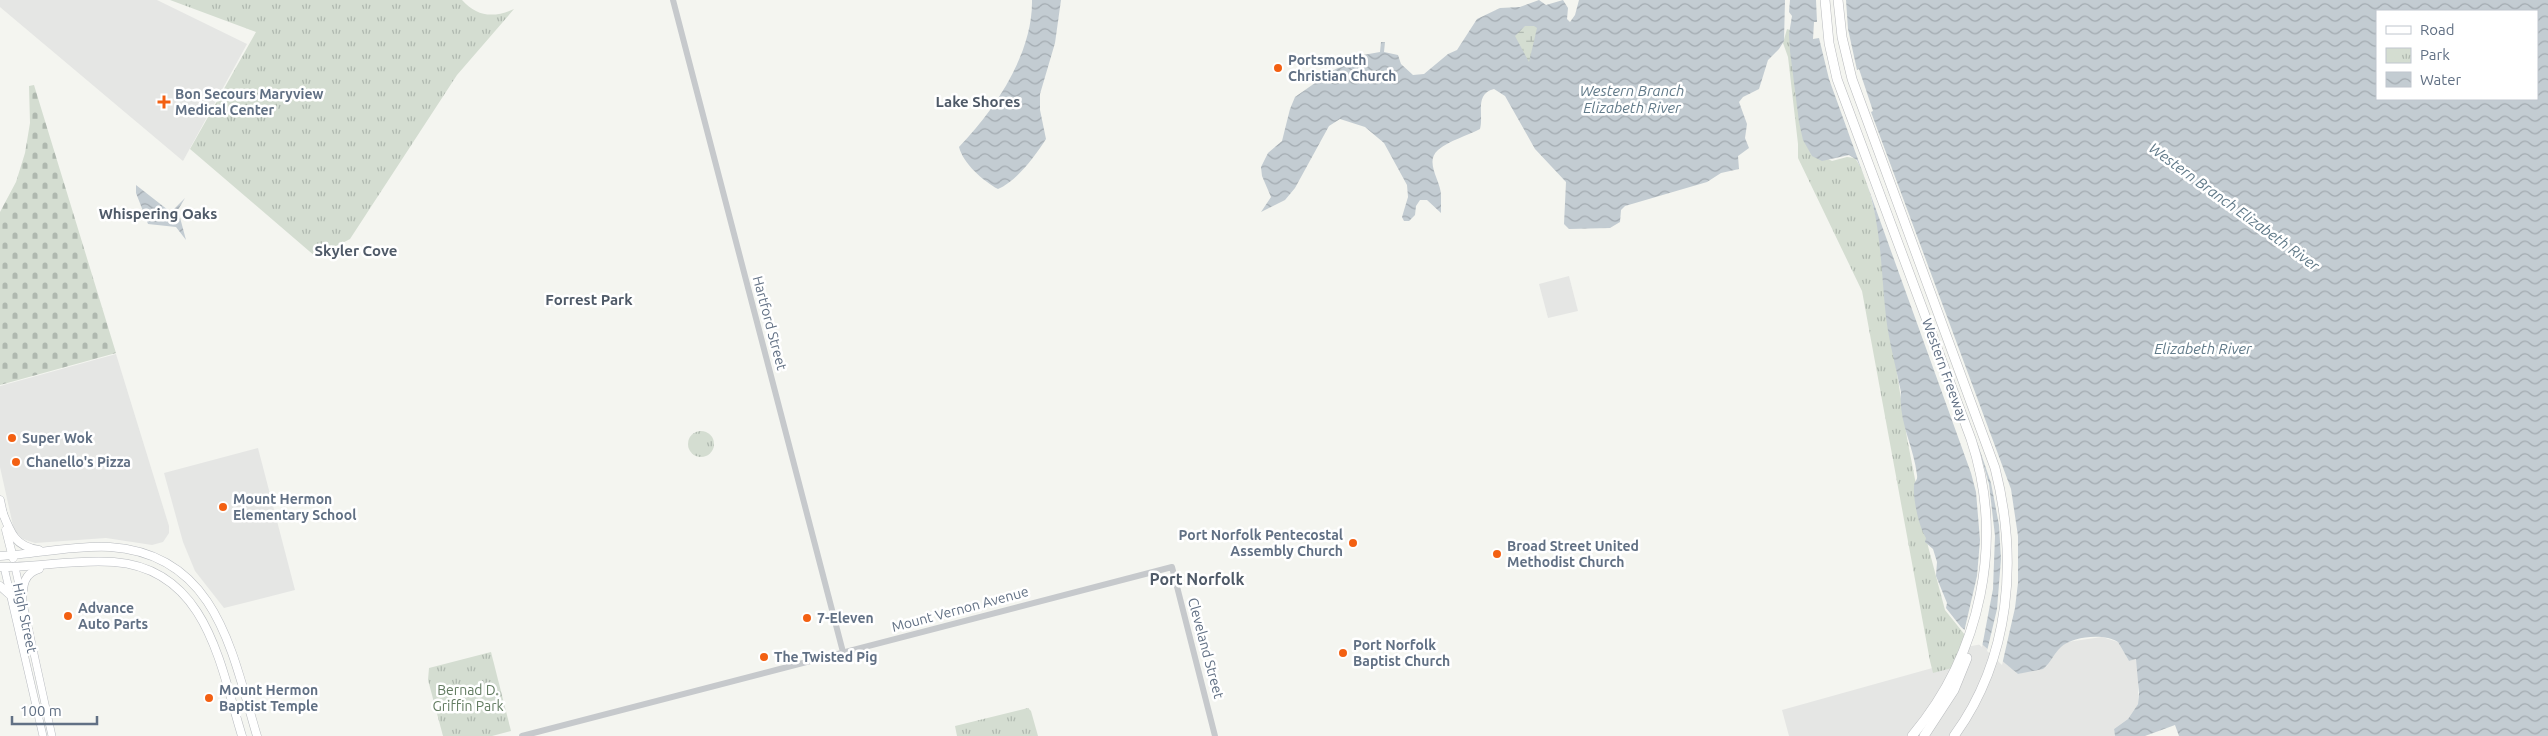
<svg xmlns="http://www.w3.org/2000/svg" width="2548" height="736" viewBox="0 0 2548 736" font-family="Ubuntu,sans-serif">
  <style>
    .built { fill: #e5e6e4 }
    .wetland { fill: url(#wetland-marsh) }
    .cemetery { fill: url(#cemetery-stones) }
    .park { fill: url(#park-tufts) }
    .water { fill: url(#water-waves); fill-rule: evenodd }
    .pier { fill: #f4f5f0 }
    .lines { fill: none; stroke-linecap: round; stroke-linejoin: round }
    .secondary-casing { stroke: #b8bbc1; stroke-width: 8 }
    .primary-casing { stroke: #b8bbbf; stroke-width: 9 }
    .motorway-casing { stroke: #b8babd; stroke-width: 10 }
    .tertiary { stroke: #c6c9cc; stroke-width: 6 }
    .secondary { stroke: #fff; stroke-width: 7 }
    .primary { stroke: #fff; stroke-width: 8 }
    .motorway { stroke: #fff; stroke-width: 9 }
    .poi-dot { fill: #f36012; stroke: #fff; stroke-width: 2 }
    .labels { text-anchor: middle; stroke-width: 5; stroke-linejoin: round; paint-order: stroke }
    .poi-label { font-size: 14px; font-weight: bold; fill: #617084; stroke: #fff; text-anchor: start }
    .street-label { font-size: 14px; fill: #617084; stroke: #fff }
    .park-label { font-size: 14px; fill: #627b60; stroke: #fff }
    .water-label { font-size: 15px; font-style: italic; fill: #617a89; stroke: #fff }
    .neighbourhood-label { font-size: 15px; font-weight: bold; fill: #4f5a68; stroke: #fff }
    .quarter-label { font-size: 16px; font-weight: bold; fill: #4f5a68; stroke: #fff }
  </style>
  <defs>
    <pattern id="wetland-marsh" width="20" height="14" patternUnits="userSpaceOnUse" patternTransform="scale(1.25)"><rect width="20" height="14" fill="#d4ddd1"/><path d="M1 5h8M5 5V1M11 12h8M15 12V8" fill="none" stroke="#afb8af"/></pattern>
    <pattern id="cemetery-stones" width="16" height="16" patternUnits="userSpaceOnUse" patternTransform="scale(1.25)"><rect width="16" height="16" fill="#d4ddd1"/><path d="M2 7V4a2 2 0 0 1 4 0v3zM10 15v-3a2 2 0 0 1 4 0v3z" fill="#afb8af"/></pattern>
    <pattern id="park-tufts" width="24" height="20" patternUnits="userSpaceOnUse" patternTransform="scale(1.25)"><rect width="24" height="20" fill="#d4ddd1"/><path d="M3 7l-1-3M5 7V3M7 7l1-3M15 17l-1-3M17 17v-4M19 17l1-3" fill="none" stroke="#afb8af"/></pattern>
    <pattern id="water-waves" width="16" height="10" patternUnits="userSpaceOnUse" patternTransform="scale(1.25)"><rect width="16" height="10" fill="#c3ccd2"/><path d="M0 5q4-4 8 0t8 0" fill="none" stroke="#a2aab0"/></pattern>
  </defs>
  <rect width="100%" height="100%" fill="#f4f5f0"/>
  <g class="built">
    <path d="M0,0h157l90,44 -64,117 -183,-154z"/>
    <path d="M1569,276l9,35 -30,7 -9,-34z"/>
    <path d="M116,354l53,172v7l-6,9 -11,3 -46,-7 -71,5 -12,-4 -9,-9 -14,-63v-81z"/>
    <path d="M258,448l37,142 -71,18 -29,-37 -12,-29 -19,-69z"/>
    <path d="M2102,637l16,5 11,19 7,-2 2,5v40l-10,15 -14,10 1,7h-326l-7,-26 154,-43 10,-16 36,-7 36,30 29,-8 12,-18 8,-6z"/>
  </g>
  <path class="wetland" d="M1541,17l-9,66 -22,-57z"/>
  <path class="cemetery" d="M34,85l82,268 -116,32v-173l16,-30 9,-29 5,-30 -1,-37z"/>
  <g class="park">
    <path d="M170,0h292c15,17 32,18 52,9l-57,66 -107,164 -34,18 -126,-108 66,-117z"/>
    <path d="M1787,29l6,2 31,126 8,4 15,-4 8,1 10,16 13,51 8,77 21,136 21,108 17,64 20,25 -13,33 -19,5 -3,-12 -68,-370 -64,-133v-14l-10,-87 -5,-14z"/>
    <circle cx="701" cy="444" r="13"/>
    <path d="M491,652l20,79 -19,5h-49l-15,-56 1,-12z"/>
    <path d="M1028,708l3,3 7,25h-81l-2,-10z"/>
  </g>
  <g class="water">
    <path d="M1032,0h29l-6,43 -15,51v16l6,29c-11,17 -29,42 -48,50 -15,-8 -35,-26 -39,-42 36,-38 74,-93 73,-147z"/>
    <path d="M1539,0l7,5 17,-5 5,8 -1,11 3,3 5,-7 4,-15h206l-1,41 -5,8 -11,11 -9,29 -16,8 -4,5 8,22 -2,14 4,10 -11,8 1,13 -18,4 -14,9 -82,24 -4,4 -1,12 -10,6 -41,1 -5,-5 2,-42 -31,-33 -30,-53 -11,-7c-20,5 -10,25 -14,40 -13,7 -30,11 -42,21 -14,12 3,31 3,45 0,5 0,14 0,18l-14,-13h-7l-4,6 -1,9 -6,6h-5l-2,-4 6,-20 -1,-12 -23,-42 -19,-16 -25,-8 -11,7 -34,62 -10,12 -24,12 10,-15 -9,-21 -1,-9 7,-14 14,-12 8,-32 5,-12 37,-26 31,-16 17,-3 1,-10h4l-1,10 14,3 3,9 12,11 11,-1 24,-20 9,-4 20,-31 23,-11 20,-1zM1525,26h9l3,2 -8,34 -14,-26z"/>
    <path d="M1790,0h758v736h-369l-4,-11 -30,11h-30l-1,-7 14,-10 10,-15 1,-11 -3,-34 -7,2 -11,-19c-13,-9 -46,-6 -57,5 -7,6 -10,16 -18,22l-25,5 -57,-47 -15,-19 1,-5 -11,-27 1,-14 -4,-13 -8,-7 1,-4c-7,-11 -13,-38 -12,-52 0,-5 4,-5 3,-11 -3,-28 -19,-54 -16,-83 -5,-25 -12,-50 -15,-75 -6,-53 -4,-108 -29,-157l-8,-5 -27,6 -10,-5 -9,-16 -4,-18 -9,-71 -1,-17 3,-18 -3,-4zM2377,11h160v88h-160z"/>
    <path d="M136,185l32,25h5l12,-12 -7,12 8,30 -10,-13 -28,-3 -12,-31z"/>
  </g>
  <path class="pier" d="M1816,0h30l2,29 9,41 2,-1 14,42 -2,1 140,377 7,47v47l-3,25 -13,57 -15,-14 10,-42 4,-50 -2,-34 -8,-42 -16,-47 14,48 6,52 -2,53 -11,58 -18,-15 13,-56 3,-36 -4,-48 -5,-19 -142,-394 -10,-41 -6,1 1,-17h3z"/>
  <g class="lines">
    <defs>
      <g id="secondary">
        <path d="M4,567l39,169"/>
        <path d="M15,567l37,169"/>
      </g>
      <g id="primary">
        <path d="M0,500l3,14"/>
        <path d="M2,511c8,21 13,36 37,39"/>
        <path d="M6,530l7,28"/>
        <path d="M0,556c36,-2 74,-11 110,-9 107,7 122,106 147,189"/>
        <path d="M0,567c38,0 77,-8 114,-5 93,7 106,103 128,174"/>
        <path d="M0,586l9,8"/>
        <path d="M22,603c1,-15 0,-29 17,-34"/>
      </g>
      <g id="motorway">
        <path d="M1825,0l4,43 8,36 134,360c34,102 10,215 -59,297"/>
        <path d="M1838,0l4,37 10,42 143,389c23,91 16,190 -41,268"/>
        <path d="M1924,736l30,-46 13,-32"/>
      </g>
    </defs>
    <use href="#secondary" class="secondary-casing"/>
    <use href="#primary" class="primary-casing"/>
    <use href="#motorway" class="motorway-casing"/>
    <g class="tertiary">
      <path d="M673,0l170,652"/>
      <path d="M522,736l650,-169 43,169"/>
    </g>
    <use href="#secondary" class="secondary"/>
    <use href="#primary" class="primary"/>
    <use href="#motorway" class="motorway"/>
  </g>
  <g class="poi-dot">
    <circle cx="1278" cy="68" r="5"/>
    <path d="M161.5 94.5h5v5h5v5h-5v5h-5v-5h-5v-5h5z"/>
    <circle cx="12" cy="438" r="5"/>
    <circle cx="16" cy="462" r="5"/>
    <circle cx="223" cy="507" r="5"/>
    <circle cx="1353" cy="543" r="5"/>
    <circle cx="1497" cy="554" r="5"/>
    <circle cx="68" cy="616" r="5"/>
    <circle cx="807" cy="618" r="5"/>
    <circle cx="1343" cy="653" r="5"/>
    <circle cx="764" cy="657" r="5"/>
    <circle cx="209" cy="698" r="5"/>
  </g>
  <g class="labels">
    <g class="poi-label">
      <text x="1288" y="65">Portsmouth<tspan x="1288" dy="16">Christian Church</tspan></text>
      <text x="175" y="99">Bon Secours Maryview<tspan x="175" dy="16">Medical Center</tspan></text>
      <text x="22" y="443">Super Wok</text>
      <text x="26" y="467">Chanello's Pizza</text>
      <text x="233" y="504">Mount Hermon<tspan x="233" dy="16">Elementary School</tspan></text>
      <text x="1343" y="540" text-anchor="end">Port Norfolk Pentecostal<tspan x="1343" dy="16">Assembly Church</tspan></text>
      <text x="1507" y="551">Broad Street United<tspan x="1507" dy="16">Methodist Church</tspan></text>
      <text x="78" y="613">Advance<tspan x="78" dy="16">Auto Parts</tspan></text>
      <text x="817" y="623">7-Eleven</text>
      <text x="1353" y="650">Port Norfolk<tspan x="1353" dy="16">Baptist Church</tspan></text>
      <text x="774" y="662">The Twisted Pig</text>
      <text x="219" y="695">Mount Hermon<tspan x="219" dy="16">Baptist Temple</tspan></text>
    </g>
    <g class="street-label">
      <text transform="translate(770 323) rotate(75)" y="5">Hartford Street</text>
      <text transform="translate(1945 370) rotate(70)" y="5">Western Freeway</text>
      <text transform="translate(960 609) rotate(-15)" y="5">Mount Vernon Avenue</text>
      <text transform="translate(25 618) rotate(78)" y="5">High Street</text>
      <text transform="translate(1206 648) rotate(75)" y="5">Cleveland Street</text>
    </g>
    <g class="park-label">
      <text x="468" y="695">Bernad D.<tspan x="468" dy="16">Griffin Park</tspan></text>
    </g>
    <g class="water-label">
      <text x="1632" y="96">Western Branch<tspan x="1632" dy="17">Elizabeth River</tspan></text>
      <text transform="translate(2234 207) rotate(36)" y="5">Western Branch Elizabeth River</text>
      <text x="2203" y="354">Elizabeth River</text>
    </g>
    <g class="neighbourhood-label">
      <text x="978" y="107">Lake Shores</text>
      <text x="158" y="219">Whispering Oaks</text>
      <text x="356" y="256">Skyler Cove</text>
      <text x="589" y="305">Forrest Park</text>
    </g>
    <g class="quarter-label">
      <text x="1197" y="585">Port Norfolk</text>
    </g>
  </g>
  <rect x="2376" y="10" width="162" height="90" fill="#ffffff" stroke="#c0c6ce"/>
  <rect x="2386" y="26" width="25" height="8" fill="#ffffff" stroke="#c0c6ce"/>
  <text x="2420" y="35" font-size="15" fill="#617084">Road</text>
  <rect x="2386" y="48" width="25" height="15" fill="url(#park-tufts)" stroke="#c0c6ce"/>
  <text x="2420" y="60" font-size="15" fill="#617084">Park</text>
  <rect x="2386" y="72" width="25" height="15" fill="url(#water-waves)" stroke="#c0c6ce"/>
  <text x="2420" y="85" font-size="15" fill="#617084">Water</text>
  <path d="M12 716v8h85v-8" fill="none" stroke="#617084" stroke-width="2.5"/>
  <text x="20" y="716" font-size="15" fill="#617084" stroke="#ffffff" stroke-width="4" paint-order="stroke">100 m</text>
</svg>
